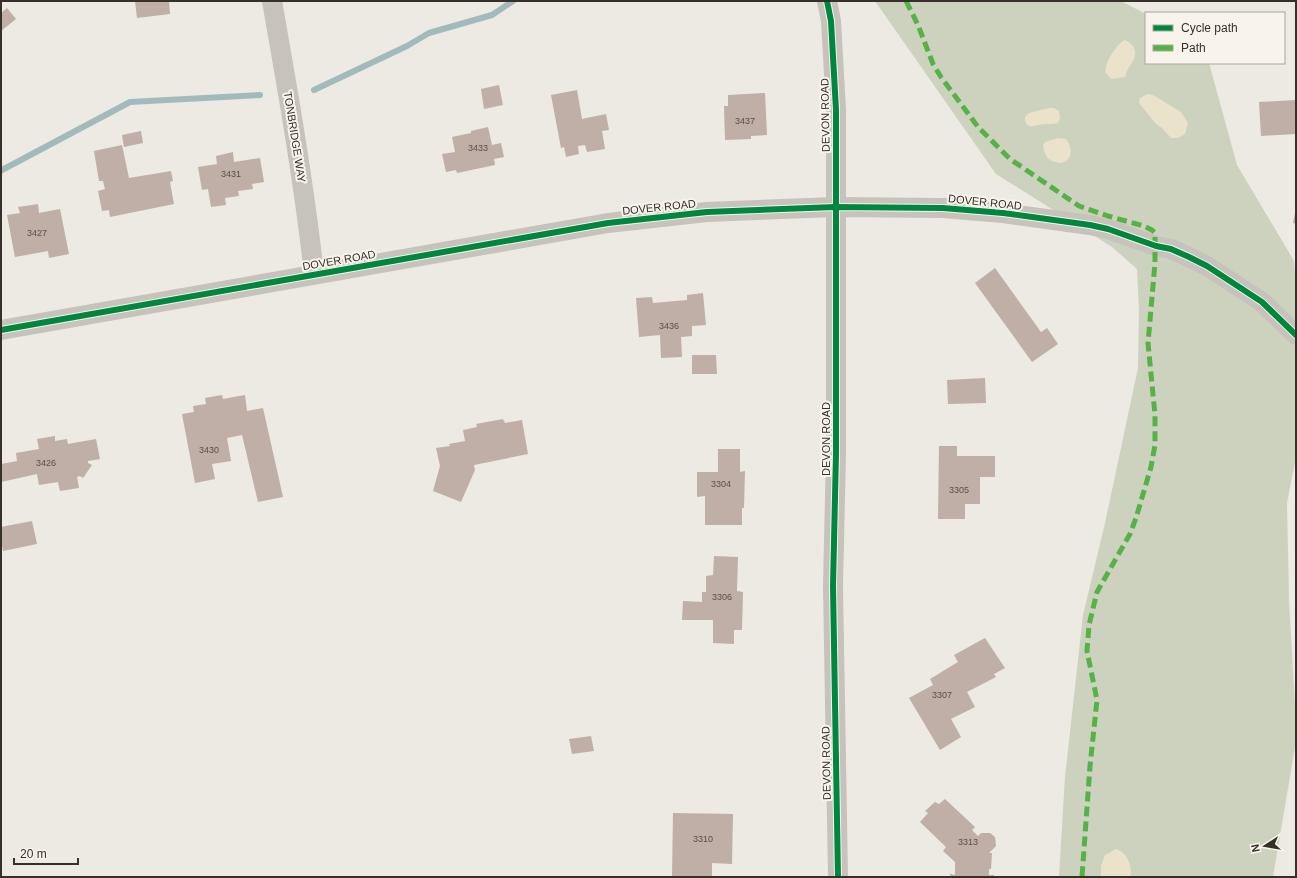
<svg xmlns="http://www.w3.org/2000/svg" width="1297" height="878" viewBox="0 0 1297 878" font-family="Arial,sans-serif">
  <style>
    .green { fill: #cdd2be }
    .sand { fill: #ebe2cb }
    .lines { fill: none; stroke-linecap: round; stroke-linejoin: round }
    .stream { stroke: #a1bbbc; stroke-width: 6 }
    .building { fill: #bfafa6 }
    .minor { stroke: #c7c2bc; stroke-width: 20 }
    .quiet { stroke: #56b246; stroke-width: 5; stroke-dasharray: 10 5; stroke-linecap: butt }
    .cycleway-casing { stroke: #f9f4eb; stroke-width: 8 }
    .cycleway { stroke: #00873e; stroke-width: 6 }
    .labels { text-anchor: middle; stroke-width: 4; stroke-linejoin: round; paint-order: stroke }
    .number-label { font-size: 9px; fill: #594f49 }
    .street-label { font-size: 11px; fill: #372f2a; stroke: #f9f4eb }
  </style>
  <rect width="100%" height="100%" fill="#ede9e3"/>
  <path class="green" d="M875,1h246l25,13v49h63l28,102 57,96 2,22v174l-9,46 2,98 7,120v20l-23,136h-214l6,-100 18,-162 22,-92 33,-155 1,-59 -2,-40 -25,-22 -116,-73z"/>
  <g class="sand">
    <path d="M1125,40c7,3 13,10 9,19 -1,3 -4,6 -5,8 -2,3 -3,7 -4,10l-14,2 -5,-6c-3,-8 11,-30 19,-33z"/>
    <path d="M1148,94l5,1 28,17 7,11 -3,11 -7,4h-7l-9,-10 -6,-4 -17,-21 1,-5z"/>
    <path d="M1049,108h5l5,3 1,7 -2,5c-5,1 -8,1 -13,1 -8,0 -20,8 -20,-7l4,-4z"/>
    <path d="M1058,138l8,1c7,9 7,22 -6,24 -12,-1 -16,-8 -17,-18l2,-3z"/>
    <path d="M1116,849c11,3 17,18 14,28h-29v-11l4,-11z"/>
  </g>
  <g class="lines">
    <g class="stream">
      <path d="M314,90l93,-44 22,-13 63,-18 21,-14"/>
      <path d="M1,171l1,-1 128,-68 130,-7"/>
    </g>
  </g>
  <g class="building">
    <path d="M135,1h34l1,13 -33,4z"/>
    <path d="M7,8l9,11 -15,12v-18z"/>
    <path d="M499,85l4,20 -19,4 -3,-20z"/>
    <path d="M577,90l5,29 24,-5 3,16 -7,1 3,18 -18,3 -2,-7 -7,1 1,8 -13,3 -2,-10 -3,1 -10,-53z"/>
    <path d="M765,93l2,42 -16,1v3l-26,1 -1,-34h4v-11z"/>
    <path d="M1296,100v34l-35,2 -2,-34z"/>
    <path d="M488,127l4,18 9,-2 3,14 -10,2 1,6 -38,8 -1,-3 -10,2 -4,-18 13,-2 -3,-15 19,-4v-2z"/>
    <path d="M141,131l2,12 -19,4 -2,-12z"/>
    <path d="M122,145l7,33 42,-7 2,10 -3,1 4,22 -64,13 -1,-7 -7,1 -4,-20 7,-2 -2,-8h-4l-5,-30z"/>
    <path d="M233,152l1,10 26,-4 4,24 -12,2 1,5 -15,2 1,5 -14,2 1,7 -15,2 -3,-18 -6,1 -4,-23 19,-3 -1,-8z"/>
    <path d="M38,204l1,9 21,-4 9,45 -20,4 -1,-7 -33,6 -8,-42 13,-2 -2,-6z"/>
    <path d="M1295,213h1v11l-3,-1z"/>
    <path d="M995,268l46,64 6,-4 11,16 -26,18 -57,-79z"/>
    <path d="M703,293l3,32 -14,1v10l-11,1 1,20 -21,1 -1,-23 -21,2 -3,-39 16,-1 1,6 34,-3v-5z"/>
    <path d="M692,355h24l1,19h-25z"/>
    <path d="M985,378l1,25 -38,1 -1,-24z"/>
    <path d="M222,395l1,4 22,-4 2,16 16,-3 20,89 -25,5 -16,-67 -15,3 4,23 -19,3 3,15 -20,4 -13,-69 12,-2 -1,-6 13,-2 -1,-6z"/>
    <path d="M503,419l2,4 17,-3 6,34 -54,11 1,5 -14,32 -28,-11 7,-25 -4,-18 14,-2 -1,-2 16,-3 -2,-11 14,-3 -1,-3z"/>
    <path d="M55,436v5l12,-2 1,5 28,-5 4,20 -12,2v2l4,2 -9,13 -3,-2 -3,1 2,11 -19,3 -2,-9 -19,3 -2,-11 -36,8v-18l16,-3 -1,-8 23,-4 -2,-10z"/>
    <path d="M939,446h18v10h38v21h-15v27h-15v15h-27z"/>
    <path d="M718,449h22v23l5,-1 -1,37h-2v17h-37v-29l-8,1v-25h21z"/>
    <path d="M32,521l5,23 -34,7 -2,-11v-13z"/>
    <path d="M714,556l24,1 -1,34 6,1 -1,38h-8v14l-21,-1v-23h-31l1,-19 19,1v-10h4v-16l7,-1z"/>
    <path d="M985,638l20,30 -11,6 2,3 -29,15 8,15 -24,12 10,18 -21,13 -31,-52 24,-13 -3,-6 28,-17 -4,-7z"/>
    <path d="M591,736l3,15 -22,3 -3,-15z"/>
    <path d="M945,799l30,28 -3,3 6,6 3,-3h9l5,4 1,9 -7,7h3l-1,16h-2v6h5v2h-44v-3l5,1v-13l-12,-11 3,-4 -26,-25 8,-9 -3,-2 10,-9 4,2z"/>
    <path d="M673,813l60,1 -1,50 -20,-1v14h-40z"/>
  </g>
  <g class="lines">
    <g class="minor">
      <path d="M272,1c16,91 32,182 42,273"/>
      <path d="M827,1l4,20 5,89v343l-3,133 5,291"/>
      <path d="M1,330l607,-107 99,-11 128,-5 108,1 60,5 87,12 18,4 48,17 15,3 18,8 18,9 55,36 34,33"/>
    </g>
    <path class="quiet" d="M906,1l12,24 15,39 8,13 37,50 32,32 69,47 29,10 36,10 8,4 3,3v30l-7,80 7,72v30l-4,22 -15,51 -6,16 -33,58 -8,33 -2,26 10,49 -7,66 -8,111"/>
    <defs>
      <g id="cycleway">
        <path d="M827,1l4,20 5,89v343l-3,133 5,291"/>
        <path d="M1,330l607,-107 99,-11 128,-5 108,1 60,5 87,12 18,4 48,17 15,3 18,8 18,9 55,36 34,33"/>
      </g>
    </defs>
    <use href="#cycleway" class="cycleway-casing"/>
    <use href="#cycleway" class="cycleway"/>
  </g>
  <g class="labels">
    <g class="number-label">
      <text x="745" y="124">3437</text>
      <text x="478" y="151">3433</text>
      <text x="231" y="177">3431</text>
      <text x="37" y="236">3427</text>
      <text x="669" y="329">3436</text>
      <text x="209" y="453">3430</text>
      <text x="46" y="466">3426</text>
      <text x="721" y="487">3304</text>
      <text x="959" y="493">3305</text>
      <text x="722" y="600">3306</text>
      <text x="942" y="698">3307</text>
      <text x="703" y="842">3310</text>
      <text x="968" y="845">3313</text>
    </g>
    <g class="street-label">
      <text transform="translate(825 115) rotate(-91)" y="4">DEVON ROAD</text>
      <text transform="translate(295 137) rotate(81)" y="4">TONBRIDGE WAY</text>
      <text transform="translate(985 202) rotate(6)" y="4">DOVER ROAD</text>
      <text transform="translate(659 207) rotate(-6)" y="4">DOVER ROAD</text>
      <text transform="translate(339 260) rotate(-10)" y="4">DOVER ROAD</text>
      <text transform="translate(826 439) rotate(-90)" y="4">DEVON ROAD</text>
      <text transform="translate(826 763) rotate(-91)" y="4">DEVON ROAD</text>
    </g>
  </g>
  <rect width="1297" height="878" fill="none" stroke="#372f2a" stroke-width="4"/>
  <rect x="1145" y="12" width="140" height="52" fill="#f9f4eb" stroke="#aba59e"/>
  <rect x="1153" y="25" width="20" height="6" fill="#00873e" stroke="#aba59e"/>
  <text x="1181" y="32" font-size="12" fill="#372f2a">Cycle path</text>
  <rect x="1153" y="45" width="20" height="6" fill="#56b246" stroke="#aba59e"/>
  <text x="1181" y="52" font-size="12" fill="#372f2a">Path</text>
  <g transform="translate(1265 846) rotate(258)" stroke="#f9f4eb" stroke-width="3" paint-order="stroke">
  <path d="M0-3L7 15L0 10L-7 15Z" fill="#372f2a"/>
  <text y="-6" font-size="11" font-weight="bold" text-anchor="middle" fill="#372f2a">N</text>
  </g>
  <path d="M14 858v6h64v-6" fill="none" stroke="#372f2a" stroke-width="2"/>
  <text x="20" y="858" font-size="12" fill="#372f2a" stroke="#f9f4eb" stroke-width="3" paint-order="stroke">20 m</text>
</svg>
